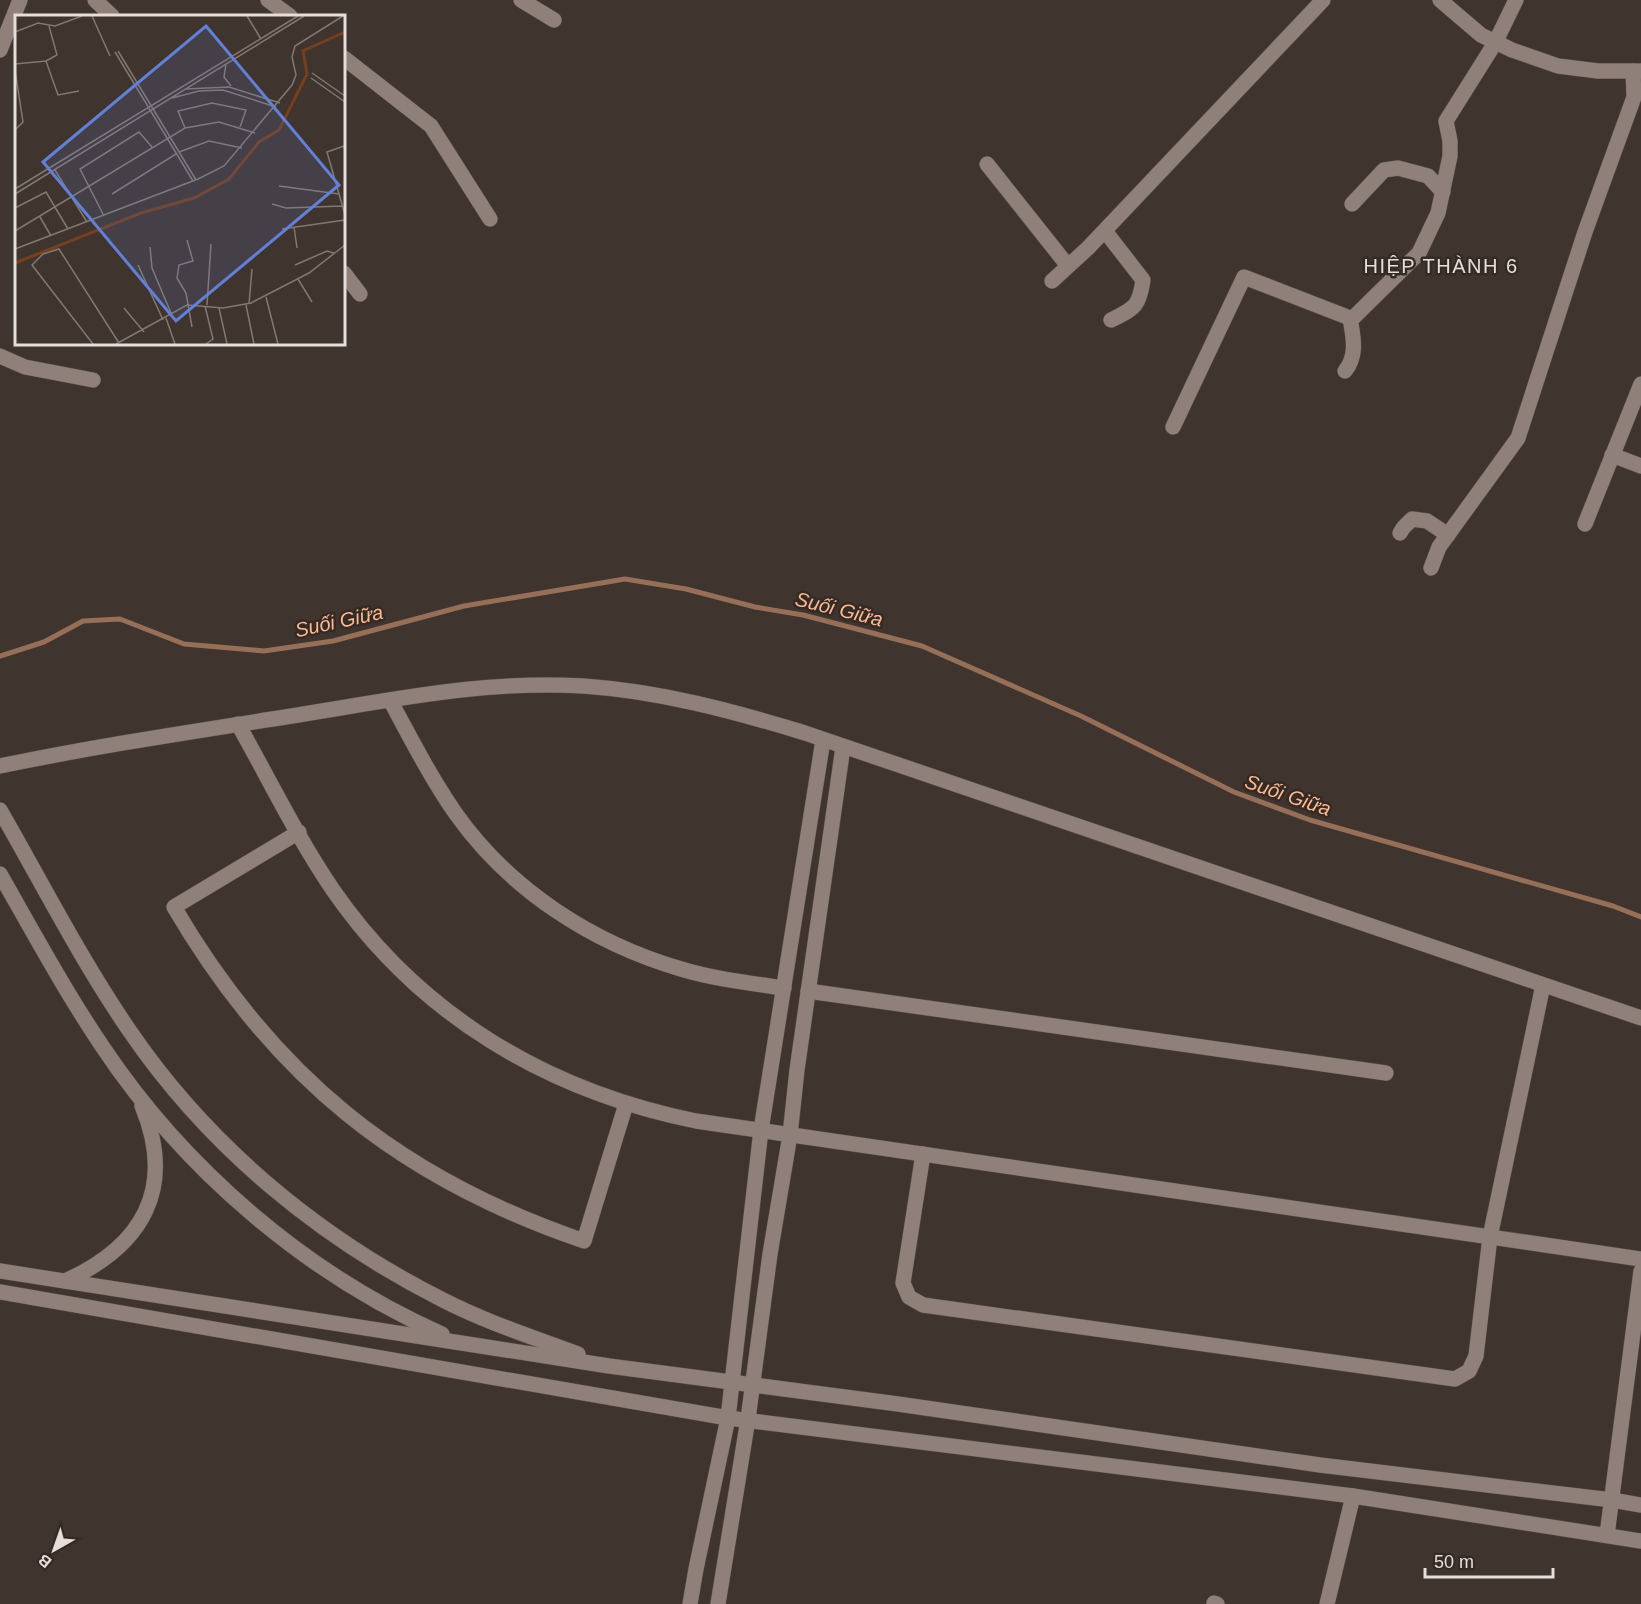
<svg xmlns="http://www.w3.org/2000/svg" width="1641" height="1604" viewBox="0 0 1641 1604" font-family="Arial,sans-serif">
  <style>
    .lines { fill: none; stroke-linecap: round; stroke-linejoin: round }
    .stream { stroke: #966f58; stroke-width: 5 }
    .minor-casing { stroke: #5c524d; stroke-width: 16 }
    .minor { stroke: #8f817a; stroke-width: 15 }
    .labels { text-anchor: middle; stroke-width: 5; stroke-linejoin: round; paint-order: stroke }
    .neighbourhood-label { font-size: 20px; letter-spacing: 1.5px; fill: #e6deda; stroke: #352a24 }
    .water-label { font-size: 20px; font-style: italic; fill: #fbb993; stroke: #352a24 }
    .inset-river { fill: none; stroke: #744020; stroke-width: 3 }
    .inset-road { fill: none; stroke: #827873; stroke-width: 1.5 }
    .view { fill: #6380d9; fill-opacity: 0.15; stroke: #6380d9; stroke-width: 3 }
    .inset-edge { fill: none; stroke: #e6deda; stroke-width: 3 }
  </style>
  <rect width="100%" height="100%" fill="#40342e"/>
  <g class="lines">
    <path class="stream" d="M0,656l44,-14 39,-21 37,-2 64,25 80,7 69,-10 131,-35 161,-27 61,10 69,18 48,8 119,31 159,70 153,76 76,28 303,86 28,11"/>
    <defs>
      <g id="minor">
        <path d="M95,0l17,16"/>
        <path d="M268,0l22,16"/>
        <path d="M521,0l33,20"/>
        <path d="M1440,0l41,35 31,15 46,16 40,5h43"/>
        <path d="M0,50l20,-50"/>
        <path d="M344,58l87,68 59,93"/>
        <path d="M987,164l81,102"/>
        <path d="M1352,204l32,-34 14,-2 30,8 15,16"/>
        <path d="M1105,231l38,49c-4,27 -8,28 -32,40"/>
        <path d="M344,273l16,21"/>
        <path d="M1052,281l36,-33 235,-248"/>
        <path d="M0,356l25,11 68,13"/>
        <path d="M1345,371c13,-16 8,-35 5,-53"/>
        <path d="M1173,427l71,-150 106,41 4,-1 65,-64 19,-40 12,-57v-15l-4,-20 49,-78 21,-43"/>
        <path d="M1612,455l29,11"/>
        <path d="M1585,524l56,-140"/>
        <path d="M1400,533l3,-5 9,-9 15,2 21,14"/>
        <path d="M1431,568l8,-21 79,-109 67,-206 49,-135 -1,-26"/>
        <path d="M390,700c21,39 41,78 66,114 54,76 136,129 225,155 33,10 68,14 103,19"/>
        <path d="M238,724c31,55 59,113 95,166 87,126 215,201 363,231l945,138"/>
        <path d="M0,766c101,-21 203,-36 304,-52 93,-15 185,-34 279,-28 76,5 150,25 222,47l836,285"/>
        <path d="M0,810c42,73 81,150 129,220 79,116 189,207 314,270 43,22 89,37 135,54"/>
        <path d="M299,832l-125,75c99,169 225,271 410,334l42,-137"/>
        <path d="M0,874c33,58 65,117 102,172 82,123 204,228 340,288"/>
        <path d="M808,991l578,82"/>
        <path d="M923,1154l-20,129 6,14 14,8 532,74 14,-8 7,-15 14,-119 53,-252"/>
        <path d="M0,1271l609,95 289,38 422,61 292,35 29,5"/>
        <path d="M65,1281c78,-35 111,-93 77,-175"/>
        <path d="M0,1292l728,126 625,78 288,45"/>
        <path d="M1607,1535l34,-264"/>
        <path d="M1214,1603l3,1"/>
        <path d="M690,1604l6,-35 32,-151 33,-288 62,-390"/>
        <path d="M718,1604l30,-185 22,-165 20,-119 7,-65 46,-323"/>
        <path d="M1327,1604l26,-108"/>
      </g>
    </defs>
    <use href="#minor" class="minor-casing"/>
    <use href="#minor" class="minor"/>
  </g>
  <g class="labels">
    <g class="neighbourhood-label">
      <text x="1441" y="273">HIỆP THÀNH 6</text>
    </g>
    <g class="water-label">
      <text transform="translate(839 609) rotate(14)" y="7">Suối Giữa</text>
      <text transform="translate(339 621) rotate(-12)" y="7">Suối Giữa</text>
      <text transform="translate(1288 795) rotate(19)" y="7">Suối Giữa</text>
    </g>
  </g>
  <g transform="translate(15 15)">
    <rect width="330" height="330" fill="#40342e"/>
    <path class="inset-river" d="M292,59l-4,-23 42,-19M0,248l126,-50 53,-15 35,-19 30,-37 20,-12 28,-56"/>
    <path class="inset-road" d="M77,1l18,40M232,1l14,23M0,17l23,-9 17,3 27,-10M103,36l78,129M100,37l78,129M31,46l11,-6 -8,-29M0,49l31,-3 12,34 21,-4M211,49l-2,13 7,9M0,55l8,52 -8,8M297,58l33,23M296,63l34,24M170,74l44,-2 51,16M157,83l27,-7 24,-1 53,17M170,113l-7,-17 34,-8 34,7 -6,17M329,131l-17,6 18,63M164,137l30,-11 33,7M40,155l32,52M264,171l60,8M0,174l283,-173M0,179l289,-178M97,179l64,-40M257,189l14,4 56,-2M0,193l31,-16 22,37M89,201l-24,-47 59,-37 13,15M25,202l11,19M279,212l3,21M267,214l63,-9M0,216l170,-103 34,-6 36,11M172,225l6,21 -14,4 -2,13 9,15 6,34M135,232l2,21 19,45M0,234l183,-70 26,-13 68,-81 4,-10 -4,-18 3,-11 48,-30M123,250l25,55M280,250l32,-14 7,2M283,264l14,23M251,282l12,47M234,289l3,-35M192,290l4,-61M231,290l8,39M190,291l8,33 -7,5M109,293l20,24M204,293l8,36M151,303l9,26M78,329l-61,-79 11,-11 16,-5 60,94M101,329l71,-39 36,3 28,-5 58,-30 36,-28"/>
    <path class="view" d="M191,11l133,159 -163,136 -133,-159z"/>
    <rect width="330" height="330" class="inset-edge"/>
  </g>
  <g transform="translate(54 1550) rotate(220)" stroke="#352a24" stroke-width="4.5" paint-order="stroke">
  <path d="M0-4.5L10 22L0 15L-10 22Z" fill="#e6deda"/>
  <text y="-9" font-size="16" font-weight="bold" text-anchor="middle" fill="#e6deda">B</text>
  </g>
  <path d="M1425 1568v9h128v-9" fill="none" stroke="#e6deda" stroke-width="3"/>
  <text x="1434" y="1568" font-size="18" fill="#e6deda" stroke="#352a24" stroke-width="4.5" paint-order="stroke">50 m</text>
</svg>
